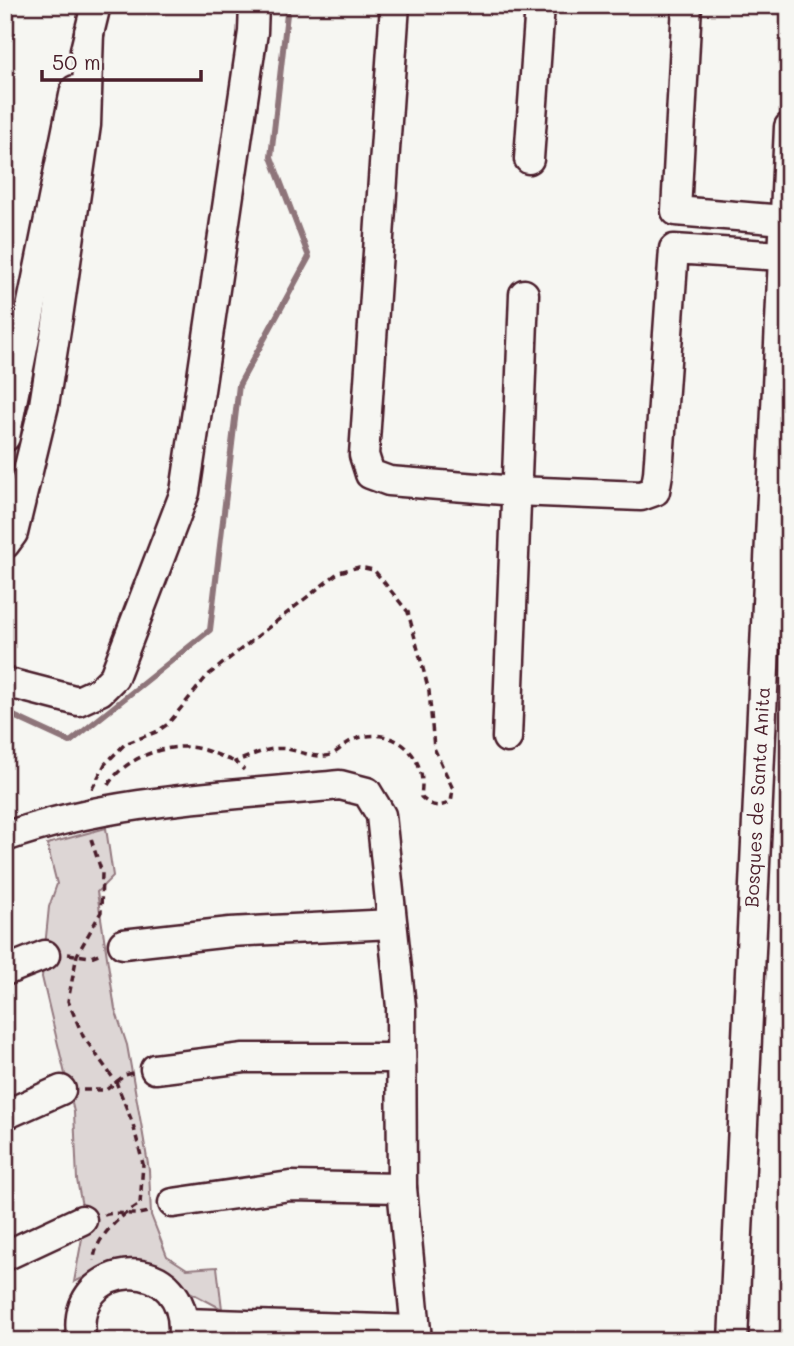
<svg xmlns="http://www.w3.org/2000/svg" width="794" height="1346" viewBox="0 0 794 1346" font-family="Mali,sans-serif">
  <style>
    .green { fill: #ddd6d5; stroke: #947a80; stroke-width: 2 }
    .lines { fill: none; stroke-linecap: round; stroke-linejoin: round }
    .stream { stroke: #8e747a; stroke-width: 6 }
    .minor-casing { stroke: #4a1f2b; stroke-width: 33 }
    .path { stroke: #4a1f2b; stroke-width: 3.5; stroke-dasharray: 7 5; stroke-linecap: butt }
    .minor { stroke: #f6f6f2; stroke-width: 28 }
    .labels { text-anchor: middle; stroke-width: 5; stroke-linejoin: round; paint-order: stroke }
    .street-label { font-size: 19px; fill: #4a1f2b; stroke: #f6f6f2 }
  </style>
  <rect width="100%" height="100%" fill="#f6f6f2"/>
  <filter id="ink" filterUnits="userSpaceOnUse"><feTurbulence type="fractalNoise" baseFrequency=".0143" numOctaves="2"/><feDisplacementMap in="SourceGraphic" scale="14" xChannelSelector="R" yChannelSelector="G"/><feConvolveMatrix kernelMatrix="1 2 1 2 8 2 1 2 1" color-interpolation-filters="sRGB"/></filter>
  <g filter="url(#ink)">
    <path class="green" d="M106,828l7,48 -16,16 18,117 12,36 15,84 7,41 2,45 16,41 20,13 30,-2 5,42 -38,-20 -26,-22 -40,-5 -44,20 11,-60 -8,-42 -3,-68 -32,-135 7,-70 8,-23 -10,-40z"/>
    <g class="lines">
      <path class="stream" d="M5,712l65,30 140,-112 29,-245 70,-128 -38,-100 17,-152"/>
      <defs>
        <g id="minor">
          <path d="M395,5l-31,450 6,19 19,7 127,10 125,5 14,-5 3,-17 16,-225 108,7"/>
          <path d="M687,5l-11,206 108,9"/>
          <path d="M85,50l11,-45"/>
          <path d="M529,159l11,-154"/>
          <path d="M5,437l70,-347"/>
          <path d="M5,544l8,-11 31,-128 14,-88 28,-192 3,-93"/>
          <path d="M5,682l73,19 22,-10 14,-14 71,-185 68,-460 1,-27"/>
          <path d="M507,738l17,-444"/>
          <path d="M5,837c107,-38 223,-41 335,-52l27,7 14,23 20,192 1,181 15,153"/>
          <path d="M123,944l107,-12 162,-8"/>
          <path d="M5,971l40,-16"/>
          <path d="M155,1069l89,-11h156"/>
          <path d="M5,1115l56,-25"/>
          <path d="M173,1203l117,-17 112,2"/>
          <path d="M5,1256l77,-36"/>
          <path d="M184,1323l232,7"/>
          <path d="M82,1341c-17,-86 113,-92 100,0"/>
          <path d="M733,1341l56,-1214"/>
        </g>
      </defs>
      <use href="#minor" class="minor-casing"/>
      <g class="path">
        <path d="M108,785c15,-25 51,-39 79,-38 15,0 33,9 48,15"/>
        <path d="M92,789l13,-25 20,-20 31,-12 12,-8 39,-48 132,-104 20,-5 15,3 34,42 21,79 5,57 19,41 -2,13c-13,6 -19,5 -30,-5 1,-9 2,-18 -1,-27 -9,-30 -41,-43 -69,-29 -9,4 -15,15 -27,15 -13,1 -25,-5 -37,-7 -18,-3 -36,7 -52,13l9,8"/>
        <path d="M91,839l11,34 -1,39 -24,43 -9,46 15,35 33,46 17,42 10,40 -3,40c-19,11 -46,34 -46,57"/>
        <path d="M68,954l23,3 10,-4"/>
        <path d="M83,1090h23l19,-15 8,-2"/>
        <path d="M104,1215c17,-5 28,3 47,-4"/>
      </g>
      <use href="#minor" class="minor"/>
    </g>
  </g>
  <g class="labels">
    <g class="street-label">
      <text transform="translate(757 797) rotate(-87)" y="7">Bosques de Santa Anita</text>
    </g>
  </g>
  <rect width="794" height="1346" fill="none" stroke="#f6f6f2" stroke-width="28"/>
  <rect x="14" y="14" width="766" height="1318" fill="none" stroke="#4a1f2b" stroke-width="2.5" filter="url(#ink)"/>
  <path d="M42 70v10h159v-10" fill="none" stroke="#4a1f2b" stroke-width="3.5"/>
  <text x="52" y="70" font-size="21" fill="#4a1f2b" stroke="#f6f6f2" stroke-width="5" paint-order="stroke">50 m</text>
</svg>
